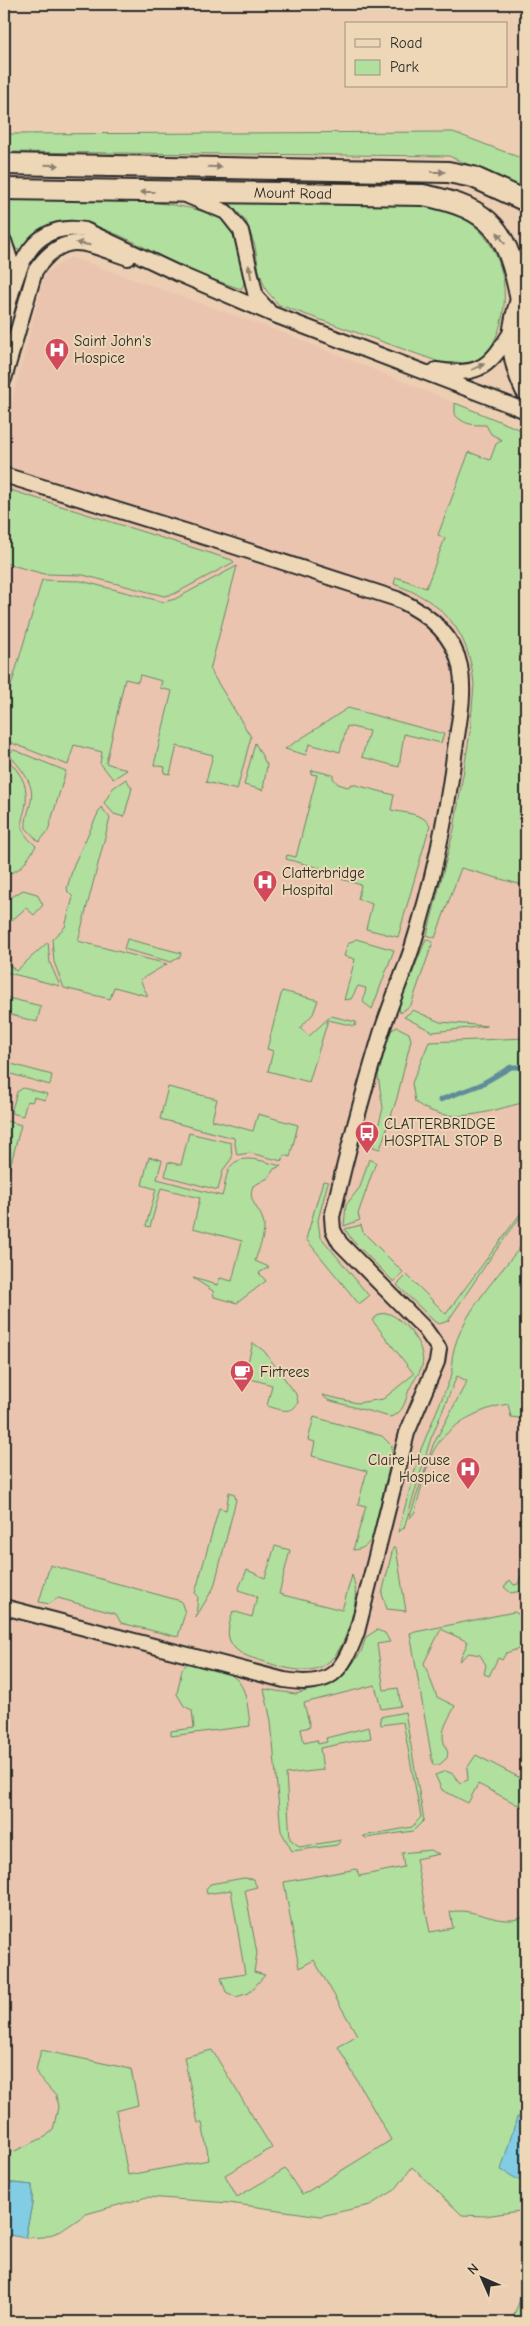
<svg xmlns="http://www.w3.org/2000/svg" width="530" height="2326" viewBox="0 0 530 2326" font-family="'Comic Neue',sans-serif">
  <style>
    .built { fill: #eac4af }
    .green { fill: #b0df9e; stroke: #6e8564 }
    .water { fill: #83cde4; stroke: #608c9a }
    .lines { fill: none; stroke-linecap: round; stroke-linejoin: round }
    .stream { stroke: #608c9a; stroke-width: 5 }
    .street-casing { stroke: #2b2b2b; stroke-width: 18 }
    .secondary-casing { stroke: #2b2b2b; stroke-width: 24 }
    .street { stroke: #edd7b6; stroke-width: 14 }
    .secondary { stroke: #edd7b6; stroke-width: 20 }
    .oneway { fill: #8c8170 }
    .labels { text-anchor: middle; stroke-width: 4; stroke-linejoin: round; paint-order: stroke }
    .street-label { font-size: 15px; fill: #2b2b2b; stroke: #edd7b6 }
    .poi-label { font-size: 15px; fill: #2b2b2b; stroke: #edd7b6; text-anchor: start }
  </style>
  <rect width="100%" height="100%" fill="#ecceb3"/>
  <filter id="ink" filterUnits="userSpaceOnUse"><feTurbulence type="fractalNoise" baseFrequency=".02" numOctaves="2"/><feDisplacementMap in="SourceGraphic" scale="10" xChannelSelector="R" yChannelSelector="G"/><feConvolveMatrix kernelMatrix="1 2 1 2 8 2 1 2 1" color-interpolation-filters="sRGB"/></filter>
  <g filter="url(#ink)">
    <path class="built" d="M71,257l213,76 242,99v1537l-115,183 -90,64 -92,-13 -225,-21v-1750l41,-159z"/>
    <g class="green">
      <path d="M453,132l73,28v30l-77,-34 -445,-4v-18z"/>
      <path d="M4,198c45,1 197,-5 225,28 13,15 12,39 15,58l-3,5c-17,-6 -34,-11 -50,-18 -38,-16 -90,-55 -132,-47 -18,3 -28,22 -42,26l-13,-22z"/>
      <path d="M229,203c54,0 109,-2 163,1 13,1 29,-1 42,2 14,4 36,14 46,25 26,27 31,73 16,106 -3,6 -7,15 -12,19 -10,9 -24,8 -36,9l-169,-60 -13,-15 -7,-19 -4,-25 -9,-25z"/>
      <path d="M455,403l71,29v454l-65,-18 -26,70 -8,-3 27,-106 16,-96 4,-49c-5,-53 -30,-82 -80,-100l2,-7 30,11 19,-50 -7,-3 31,-83 21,8 6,-16 6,-4 -11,-6 -5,-9c-14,0 -21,0 -31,-10z"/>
      <path d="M4,488l228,72 2,2 -60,32 -10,2 -81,-21 -39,-1 -40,-11z"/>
      <path d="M237,566l-27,104 41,67 -14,53 -31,-8 7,-27 -36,-9 -7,28 -6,-1 1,-6 -11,-2 18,-74 -12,-3 2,-7 -22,-6 -2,7 -13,-3 -19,84 21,7 -14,9 -13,-16 2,-11 -28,-7 -6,20 -64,-25v-30l38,-130 39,1 83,21 11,-3z"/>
      <path d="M348,708l96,26 -3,9 -37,-9 -5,33 -37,-10 7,-26 -22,-5 -7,26 -31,-8 -3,11 -21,-6z"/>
      <path d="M255,743l12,22 -4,25 -19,-5z"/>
      <path d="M14,750l52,21 -18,60 -9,11 -13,-14c-1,-9 3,-17 5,-27 4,-19 -12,-34 -23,-48z"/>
      <path d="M4,755c9,11 21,22 22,37 3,27 -17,30 10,54 -8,12 -16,29 -32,27v-89l4,-15 -4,-2z"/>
      <path d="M312,770l21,5v3l5,6 10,3 4,-3 42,11 -3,15c12,3 32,3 39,15l-32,112 -32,-8 6,-25 -14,-5 3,-14 -20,-6 1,-5 -56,-15 1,-4 9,2 21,-82 -6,-1z"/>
      <path d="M126,779l6,9 -8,29 -10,-3 -10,-11 9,-15z"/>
      <path d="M101,807l9,11 -32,123 89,23 -27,16 8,16 -34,-9 -4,12 -46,-11 -10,-26 -2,-23 13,-12 8,-30 -5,-5 -1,-4 7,-24z"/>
      <path d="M23,890l14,4 6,11 -9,10 -8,-7 -22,19v-25z"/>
      <path d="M127,939l54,14 -1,4 -9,5 -47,-13z"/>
      <path d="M356,939l38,11 -22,59 -9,-7 3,-14 -8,-2 -7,13 -7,1 11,-41 -11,-3 4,-12z"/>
      <path d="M426,939l7,3 -22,63 -11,8 -1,-7z"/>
      <path d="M48,942l2,21 10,23 -55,-14v-11l11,10z"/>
      <path d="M282,991l36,9 -5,14 -13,14 9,8 22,-20 25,6 -1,4 -27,-6 -19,62 -41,-11 5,-20 -6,-2z"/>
      <path d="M4,997l37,9 -4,16 -33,-9z"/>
      <path d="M413,1010l27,12 47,4 -54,6 -29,-15z"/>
      <path d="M397,1027l12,6 2,7 -14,58 -17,51 -7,-2 10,-39 -5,-32 12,-45z"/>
      <path d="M526,1038v64c-39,9 -76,26 -111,0l-3,-19 17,-41z"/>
      <path d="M4,1062l48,13 -2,10 -46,-13z"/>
      <path d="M168,1087l49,12 -5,21 41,11 5,-17 40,11 -8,32 -6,-2 -2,6 -32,-8 -13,2 -3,-17 -74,-19z"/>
      <path d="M23,1088l24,6 -2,6 -11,-3 -2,5 -5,-1 -4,15 -12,-3 6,-21z"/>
      <path d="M4,1120l17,5 -17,65z"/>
      <path d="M189,1133l42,10 1,15 -9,12 -5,20 -53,-14 3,-14 13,3z"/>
      <path d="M149,1157l13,3 -5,19 65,17c3,-8 3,-19 7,-27 10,-18 36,-7 52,-3l-7,3 -6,9 -15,8c-7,17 10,23 11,40 1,10 -6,25 -9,35l14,6 -10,6 7,8 -29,22 -23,-6 -1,-6 -20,-13 24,7 3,-7 12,3 10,-40 -49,-13 7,-30 -39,-10 -11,39 -4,-1 10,-37 -14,-4z"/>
      <path d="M369,1159l7,3 -18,52 2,6 -16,6 2,-21 14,-18z"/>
      <path d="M323,1181l5,1 -10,38 2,16 49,60 -10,8 -53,-65z"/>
      <path d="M526,1206v3l-37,51 -41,61 -9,3 -4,-2 -38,-37 10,-10 39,39z"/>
      <path d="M361,1225l2,7 40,40 -9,10 -42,-42 -7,-11z"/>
      <path d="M526,1240v179l-15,-2 -3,-13c-30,5 -65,23 -77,52 -7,18 -11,38 -16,56l-6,7 24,-74 34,-64 -10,-5 -27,65 -26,87 -6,4 23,-83 31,-75c-6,-46 48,-100 74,-134z"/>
      <path d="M387,1313c17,5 40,34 35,53 -3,9 -10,16 -13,24 -4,12 -6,24 -19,27l-62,-17 -6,-5 35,8 26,-4 31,-25 -42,-54 8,-6z"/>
      <path d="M253,1343l11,8 32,43 2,8c-6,14 -19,7 -31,4l5,-21 -28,-8z"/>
      <path d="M314,1417l68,19 10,10v9l-19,80c-4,10 -9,14 -20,15l13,-44 -8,-2 9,-33 -55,-15 3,-14 -7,-2z"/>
      <path d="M229,1492l5,2 2,6 -22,87 -18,30 2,-21 -3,-3 24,-85 7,2z"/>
      <path d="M275,1546l15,4 -11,44 63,16 10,-35c6,15 3,29 -1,45 -16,55 -39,58 -89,41 -13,-4 -26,-7 -32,-20 -4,-9 0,-20 3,-30l19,6 5,-21 -19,-6 9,-20 18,8z"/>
      <path d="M393,1548h3l10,63 -19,-2 -5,-15z"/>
      <path d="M526,1563v27l-15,3 -7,-6 6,-7 4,5 4,-1z"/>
      <path d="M50,1565l131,36 4,12 -7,24 -57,-14 -5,-9 -58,-16 -9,6 -10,-2z"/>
      <path d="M514,1612l12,6v33l-5,-3 -15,5 -4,7 -4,-2 -9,18 -5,-2 2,-9 -6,-10 -11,-2 -10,8 9,-19 -27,-13 -17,34 13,34 18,9c-6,13 -15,23 -11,37 2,6 5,8 3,15l-8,7h-6l-23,-132z"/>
      <path d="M377,1630l8,3 5,9 -13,2 7,46 14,-2 3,18 -20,3 -6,-24 -71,18 6,24 -9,2 3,14 13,-3 1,4 9,-2 -1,-4 43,-11 2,11 -51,10 3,22 -37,4 4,65 10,8 41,-7 -4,5 -45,6 -11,-20 -10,-110 -7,-32 32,5 34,-10 18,-14 13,-18 5,-15z"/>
      <path d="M189,1661c48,14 56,11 61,65l-79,10v-5l23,-3 -2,-18 -8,-4 -7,-12 5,-25z"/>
      <path d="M405,1712l19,108 -11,11 -47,7 -3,-2 49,-9 9,-10 -18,-95 -22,3 -1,-8z"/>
      <path d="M476,1755l50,26v28l-48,-25 -10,19 -26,-13 -7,-15 11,-4 7,3 7,9 8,-3 -1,-12z"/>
      <path d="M430,1850l9,4 -23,5 14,73 23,-4 -3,-16c25,-6 51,17 76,4v72l-2,4 2,2v216l-41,6 -23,-1 -50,-48 -17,23 -25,15 -49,11 -92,-13 -82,-6 -61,17 -25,17 -17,6 -19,1 7,-34v-19l-28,-3v-26l41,-19 8,-7 5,-23 -2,-11 -17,-19 -3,-7 5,-20 90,19 7,36 -22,6 12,64 81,-15 -7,-37h-4l-14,-66 28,-7 60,98 -47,27 12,22 48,-28 17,26 89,-55 -53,-93 19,-12 -43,-75 -15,8 -15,-86 73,-13 2,7 45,-9 -2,-14z"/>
      <path d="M244,1878l9,1 4,8 -12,3 12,63 -3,19 11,3 -16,18 -13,4 -10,-5 -5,-14 24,-4 -14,-84 -24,4 -1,-5 4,-5z"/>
      <path d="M526,2287v35h-15l14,-34z"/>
    </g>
    <g class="water">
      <path d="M517,2117l9,2v65l-25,-14z"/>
      <path d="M4,2182l28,3v19l-7,34 -21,-4z"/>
    </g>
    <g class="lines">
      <path class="stream" d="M440,1100l40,-15 31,-18h15"/>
      <defs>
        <g id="street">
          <path d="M188,196l38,16 15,19 15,66 12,13"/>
          <path d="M4,241l12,37"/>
          <path d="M4,321c12,-44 21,-102 81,-91l94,44 93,40 254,97"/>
          <path d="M436,370c45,7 54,-4 77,-41"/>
          <path d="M4,379l31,-108c30,-43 51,-27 93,-13"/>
          <path d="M4,475l226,70 167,54c28,13 56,34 63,67 6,29 -2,60 -6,90 -8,65 -22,129 -42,192 -10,30 -23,59 -32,89 -18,59 -34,120 -48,180l1,13 7,13 85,86 14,20 -2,13 -30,71 -50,199c-15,41 -27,56 -73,48l-280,-73"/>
        </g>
        <g id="secondary">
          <path d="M4,164l444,8 25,5 53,24"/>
          <path id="s1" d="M4,189l419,6c71,14 84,36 98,105"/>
          <path d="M525,289c-15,39 -17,63 1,101"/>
        </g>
      </defs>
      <use href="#street" class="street-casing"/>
      <use href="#secondary" class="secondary-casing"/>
      <use href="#street" class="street"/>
      <use href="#secondary" class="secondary"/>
    </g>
    <defs><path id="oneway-solid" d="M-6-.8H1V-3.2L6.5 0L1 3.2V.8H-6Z" transform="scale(1.25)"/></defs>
    <g class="oneway">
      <use href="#oneway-solid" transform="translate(52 165) rotate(1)"/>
      <use href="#oneway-solid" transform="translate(215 167) rotate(1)"/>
      <use href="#oneway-solid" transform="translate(438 172)"/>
      <use href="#oneway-solid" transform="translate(147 192) rotate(-180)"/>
      <use href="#oneway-solid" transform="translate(501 238) rotate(-124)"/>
      <use href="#oneway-solid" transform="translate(83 244) rotate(-170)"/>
      <use href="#oneway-solid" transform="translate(250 272) rotate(-101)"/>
      <use href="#oneway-solid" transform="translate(478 367) rotate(-25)"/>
    </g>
  </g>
  <defs>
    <symbol id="hospital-pin" viewBox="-11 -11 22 30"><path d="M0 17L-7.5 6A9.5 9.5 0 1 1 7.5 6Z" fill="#d1495b" stroke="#edd7b6"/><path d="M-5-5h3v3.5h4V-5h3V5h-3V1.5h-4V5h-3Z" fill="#fff"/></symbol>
    <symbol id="bus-pin" viewBox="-11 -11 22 30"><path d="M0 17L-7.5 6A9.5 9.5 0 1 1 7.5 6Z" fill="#d1495b" stroke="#edd7b6"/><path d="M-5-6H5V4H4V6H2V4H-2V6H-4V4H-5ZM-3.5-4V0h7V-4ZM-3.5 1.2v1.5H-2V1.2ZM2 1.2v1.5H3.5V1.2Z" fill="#fff"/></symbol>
    <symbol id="cafe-pin" viewBox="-11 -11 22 30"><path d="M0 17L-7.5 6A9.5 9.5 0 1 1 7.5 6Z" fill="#d1495b" stroke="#edd7b6"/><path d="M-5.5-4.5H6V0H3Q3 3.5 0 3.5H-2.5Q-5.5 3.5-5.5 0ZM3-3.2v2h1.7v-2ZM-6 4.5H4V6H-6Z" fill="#fff"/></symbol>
  </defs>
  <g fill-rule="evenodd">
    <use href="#hospital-pin" x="43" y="336" width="28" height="38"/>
    <use href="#hospital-pin" x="251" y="868" width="28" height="38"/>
    <use href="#bus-pin" x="353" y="1119" width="28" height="38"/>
    <use href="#cafe-pin" x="228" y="1358" width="28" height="38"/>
    <use href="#hospital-pin" x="454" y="1455" width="28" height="38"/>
  </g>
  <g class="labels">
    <g class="street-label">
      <text dy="5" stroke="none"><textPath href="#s1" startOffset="289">Mount Road</textPath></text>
    </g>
    <g class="poi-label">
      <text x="74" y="346">Saint John's<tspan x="74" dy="17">Hospice</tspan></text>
      <text x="282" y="878">Clatterbridge<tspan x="282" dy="17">Hospital</tspan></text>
      <text x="384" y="1129">CLATTERBRIDGE<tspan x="384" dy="17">HOSPITAL STOP B</tspan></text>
      <text x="260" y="1377">Firtrees</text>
      <text x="450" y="1465" text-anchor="end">Claire House<tspan x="450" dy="17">Hospice</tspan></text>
    </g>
  </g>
  <rect width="530" height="2326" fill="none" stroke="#edd7b6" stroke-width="20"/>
  <rect x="10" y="10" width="510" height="2306" fill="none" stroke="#2b2b2b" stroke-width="2" filter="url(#ink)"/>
  <rect x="345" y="22" width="162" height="65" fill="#edd7b6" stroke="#9f927e"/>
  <rect x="355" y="39" width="25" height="8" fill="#edd7b6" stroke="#9f927e"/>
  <text x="390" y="48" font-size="15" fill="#2b2b2b">Road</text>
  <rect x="355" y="60" width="25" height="15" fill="#b0df9e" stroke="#9f927e"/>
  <text x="390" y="72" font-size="15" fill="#2b2b2b">Park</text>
  <g transform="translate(482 2278) rotate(315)" stroke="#edd7b6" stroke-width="4" paint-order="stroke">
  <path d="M0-4L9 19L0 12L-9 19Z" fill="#2b2b2b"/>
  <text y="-8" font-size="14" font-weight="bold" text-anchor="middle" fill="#2b2b2b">N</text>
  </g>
</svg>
